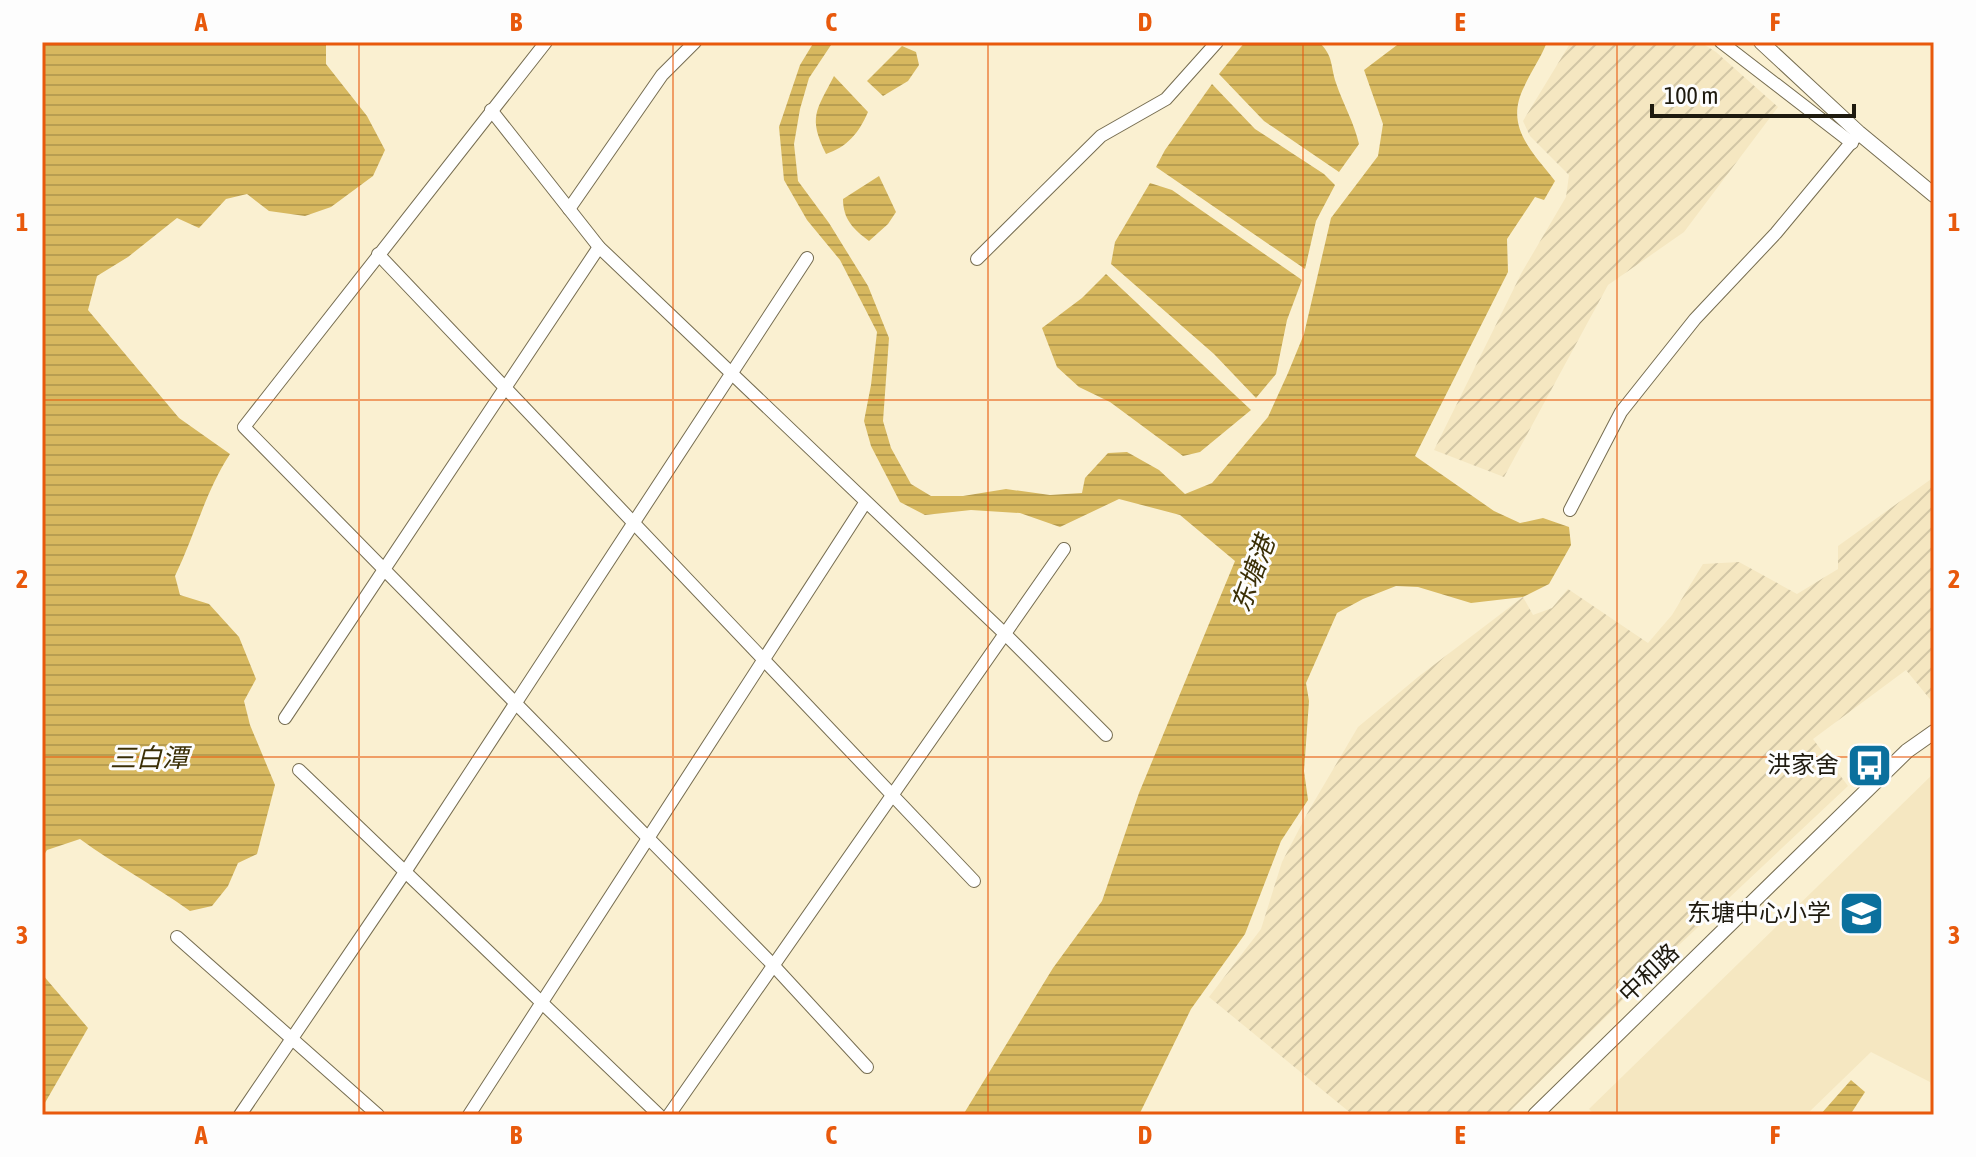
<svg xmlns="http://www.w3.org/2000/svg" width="1976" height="1157" viewBox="0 0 1976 1157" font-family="'Asap Condensed','Noto Sans SC',sans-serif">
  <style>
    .built { fill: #f5e7c1 }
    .industrial { fill: url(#industrial-furrows) }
    .water { fill: url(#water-rules) }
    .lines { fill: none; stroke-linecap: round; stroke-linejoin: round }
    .minor-casing { stroke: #766d51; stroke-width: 14 }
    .tertiary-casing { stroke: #766d51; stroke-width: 16 }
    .minor { stroke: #fff; stroke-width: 12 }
    .tertiary { stroke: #fff; stroke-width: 14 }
    .grid { fill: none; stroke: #e8590c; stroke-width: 2; stroke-opacity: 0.55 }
    .labels { text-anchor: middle; stroke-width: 6; stroke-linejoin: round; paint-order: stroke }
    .poi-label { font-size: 24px; fill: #1e1a0f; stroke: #fdfdfd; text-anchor: end }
    .street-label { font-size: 24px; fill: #1e1a0f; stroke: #fdfdfd }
    .water-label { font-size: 26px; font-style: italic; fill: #3b2f06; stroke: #fdfdfd }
    .neatline { fill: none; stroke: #e8590c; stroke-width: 3 }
    .grid-label { font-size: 26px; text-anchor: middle; font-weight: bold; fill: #e8590c }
  </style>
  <defs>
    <pattern id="industrial-furrows" width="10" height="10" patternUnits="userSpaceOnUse" patternTransform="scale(2)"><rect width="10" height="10" fill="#f5e7c1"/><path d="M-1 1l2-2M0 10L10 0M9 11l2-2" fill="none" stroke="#d2c6a5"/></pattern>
    <pattern id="water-rules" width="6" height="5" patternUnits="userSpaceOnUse" patternTransform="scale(2)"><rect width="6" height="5" fill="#d7b85f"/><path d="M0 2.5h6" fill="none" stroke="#b89e51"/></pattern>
  </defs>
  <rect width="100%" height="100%" fill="#faf0d1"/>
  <path class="built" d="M1934,773v327l-4,-18 -59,-30 -65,63h-211l-6,-6z"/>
  <g class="industrial">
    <path d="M1571,42h129l16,10 62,55 -94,125 -76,53 -104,192 -70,-27 88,-178 44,-75 3,-22 -39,-39 -7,-15z"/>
    <path d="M1934,477v227l-28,-34 -93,69 35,47 -168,158 -174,171h-153l-144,-118 52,-68 21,-67 26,-50 50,-85 60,-50 105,-80 10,18 19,-7 16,-19 80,54 24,-28 31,-51 36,-2 58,32 41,-25v-23z"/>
  </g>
  <g class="water">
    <path d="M42,42h284v22l41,52 18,34 -12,26 -42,31 -26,9 -36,-5 -22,-17 -21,5 -27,29 -22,-10 -49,39 -31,19 -9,34 91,108 51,36c-25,38 -35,81 -55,122l5,19 29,9 30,33 17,42 -12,22 6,24 25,60 -18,69 -19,9 -10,23 -16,20 -22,5c-36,-26 -75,-46 -110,-72l-33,11 -5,8z"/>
    <path d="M814,42h19l-24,36 -9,31 -6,35 4,37 31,42 39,63 21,52 -6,83 8,27 20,36 20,12h32l43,-7 44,6 32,-2 3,-15 23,-25 19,-1 32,18 26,24 27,-11 56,-66 20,-44 16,-39 27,-116 47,-62 5,-32 -19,-54 37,-28h146c-6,16 -16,29 -23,45 -20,40 8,64 31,94l-11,19 -9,-3 -28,42 1,33 -93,184 79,55 26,12 23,-5 26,9 2,18 -22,39 -26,13 -52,6 -53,-16 -22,-1 -33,13 -26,14 -31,70 3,18 -5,70 4,29 -27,41 -36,93 -54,75 -52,106h-176l90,-147 49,-67 37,-108 96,-232 -55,-46 -61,-16 -59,28 -40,-14 -49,-3 -46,5 -25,-13 -29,-56 -7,-25 7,-36 6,-53 -37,-72 -33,-40 -23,-40 -5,-53 21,-62z"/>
    <path d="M1245,42h74c15,15 11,23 17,41 7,21 18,39 23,61l-20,28 -75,-51 -45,-47z"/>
    <path d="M902,46l14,6 3,13 -11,16 -25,15 -16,-15z"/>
    <path d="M834,76l34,36c-9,21 -21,35 -42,42 -18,-37 -10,-43 8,-78z"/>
    <path d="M1212,84l43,45 69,45 11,11 -19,36 -11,48 -149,-102 9,-17z"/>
    <path d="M879,176l17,36 -8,12 -19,17c-16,-12 -26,-22 -26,-42z"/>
    <path d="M1150,183l22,7 130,90 -15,40 -11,54 -20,24 -42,-44 -103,-90 4,-22z"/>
    <path d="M1106,274l145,136 -51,42 -17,4 -73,-54 -31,-15 -22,-20 -15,-39 40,-30z"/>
    <path d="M42,974l46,54 -46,80z"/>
    <path d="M1851,1080l14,12 -15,23h-30z"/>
  </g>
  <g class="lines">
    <defs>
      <g id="minor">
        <path d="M546,42l-302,385 529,538 94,102"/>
        <path d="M1721,42l131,101"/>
        <path d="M491,110l108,137 406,387 101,101"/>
        <path d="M569,209l93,-134 33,-33"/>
        <path d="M378,254l596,627"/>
        <path d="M977,259l124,-123 65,-37 51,-57"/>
        <path d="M1570,510l51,-98 74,-93 81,-86 83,-100"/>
        <path d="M285,718l314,-471"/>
        <path d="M299,770l360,345"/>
        <path d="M177,937l201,178"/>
        <path d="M240,1115l165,-243 402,-614"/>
        <path d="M469,1115l396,-612"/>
        <path d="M669,1115l395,-566"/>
      </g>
      <g id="tertiary">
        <path d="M1761,42l98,91 75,62"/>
        <path d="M1535,1115l372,-364 27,-19"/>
      </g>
    </defs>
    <use href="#minor" class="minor-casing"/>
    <use href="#tertiary" class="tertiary-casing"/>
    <use href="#minor" class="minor"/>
    <use href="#tertiary" class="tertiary"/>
  </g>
  <path class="grid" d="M359,42v1073M673,42v1073M988,42v1073M1303,42v1073M1617,42v1073M42,400h1892M42,757h1892"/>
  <defs>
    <symbol id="bus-square" viewBox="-11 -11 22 22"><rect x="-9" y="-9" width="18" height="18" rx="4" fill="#0b709d" stroke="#fdfdfd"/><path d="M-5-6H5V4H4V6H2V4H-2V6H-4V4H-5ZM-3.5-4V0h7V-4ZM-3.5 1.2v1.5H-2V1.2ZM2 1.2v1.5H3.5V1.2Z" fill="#fff"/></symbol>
    <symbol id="school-square" viewBox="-11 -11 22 22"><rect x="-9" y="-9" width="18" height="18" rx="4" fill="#0b709d" stroke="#fdfdfd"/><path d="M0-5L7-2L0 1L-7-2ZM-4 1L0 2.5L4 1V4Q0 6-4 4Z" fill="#fff"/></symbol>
  </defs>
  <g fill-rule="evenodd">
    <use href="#bus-square" x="1844" y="740" width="51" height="51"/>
    <use href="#school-square" x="1836" y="888" width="51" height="51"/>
  </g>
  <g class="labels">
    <g class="poi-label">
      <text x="1839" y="773">洪家舍</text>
      <text x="1831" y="921">东塘中心小学</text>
    </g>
    <g class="street-label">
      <text transform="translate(1649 973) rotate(-44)" y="8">中和路</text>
    </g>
    <g class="water-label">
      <text transform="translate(1253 574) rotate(-70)" y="9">东塘港</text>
      <text x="149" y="767">三白潭</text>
    </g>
  </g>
  <rect width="1976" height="1157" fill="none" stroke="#fdfdfd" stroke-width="88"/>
  <path d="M1652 104v12h202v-12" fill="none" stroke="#1e1a0f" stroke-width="4"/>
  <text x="1664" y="104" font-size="24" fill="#1e1a0f" stroke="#fdfdfd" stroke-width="6" paint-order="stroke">100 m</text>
  <rect x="44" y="44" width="1888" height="1069" class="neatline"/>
  <g class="grid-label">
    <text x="201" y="31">A</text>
    <text x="516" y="31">B</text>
    <text x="831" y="31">C</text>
    <text x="1145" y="31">D</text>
    <text x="1460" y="31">E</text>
    <text x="1775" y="31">F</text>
    <text x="22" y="231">1</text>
    <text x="1954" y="231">1</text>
    <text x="22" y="588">2</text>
    <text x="1954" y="588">2</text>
    <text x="22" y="944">3</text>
    <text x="1954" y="944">3</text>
    <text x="201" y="1144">A</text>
    <text x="516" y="1144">B</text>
    <text x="831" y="1144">C</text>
    <text x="1145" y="1144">D</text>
    <text x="1460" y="1144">E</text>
    <text x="1775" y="1144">F</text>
  </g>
</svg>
